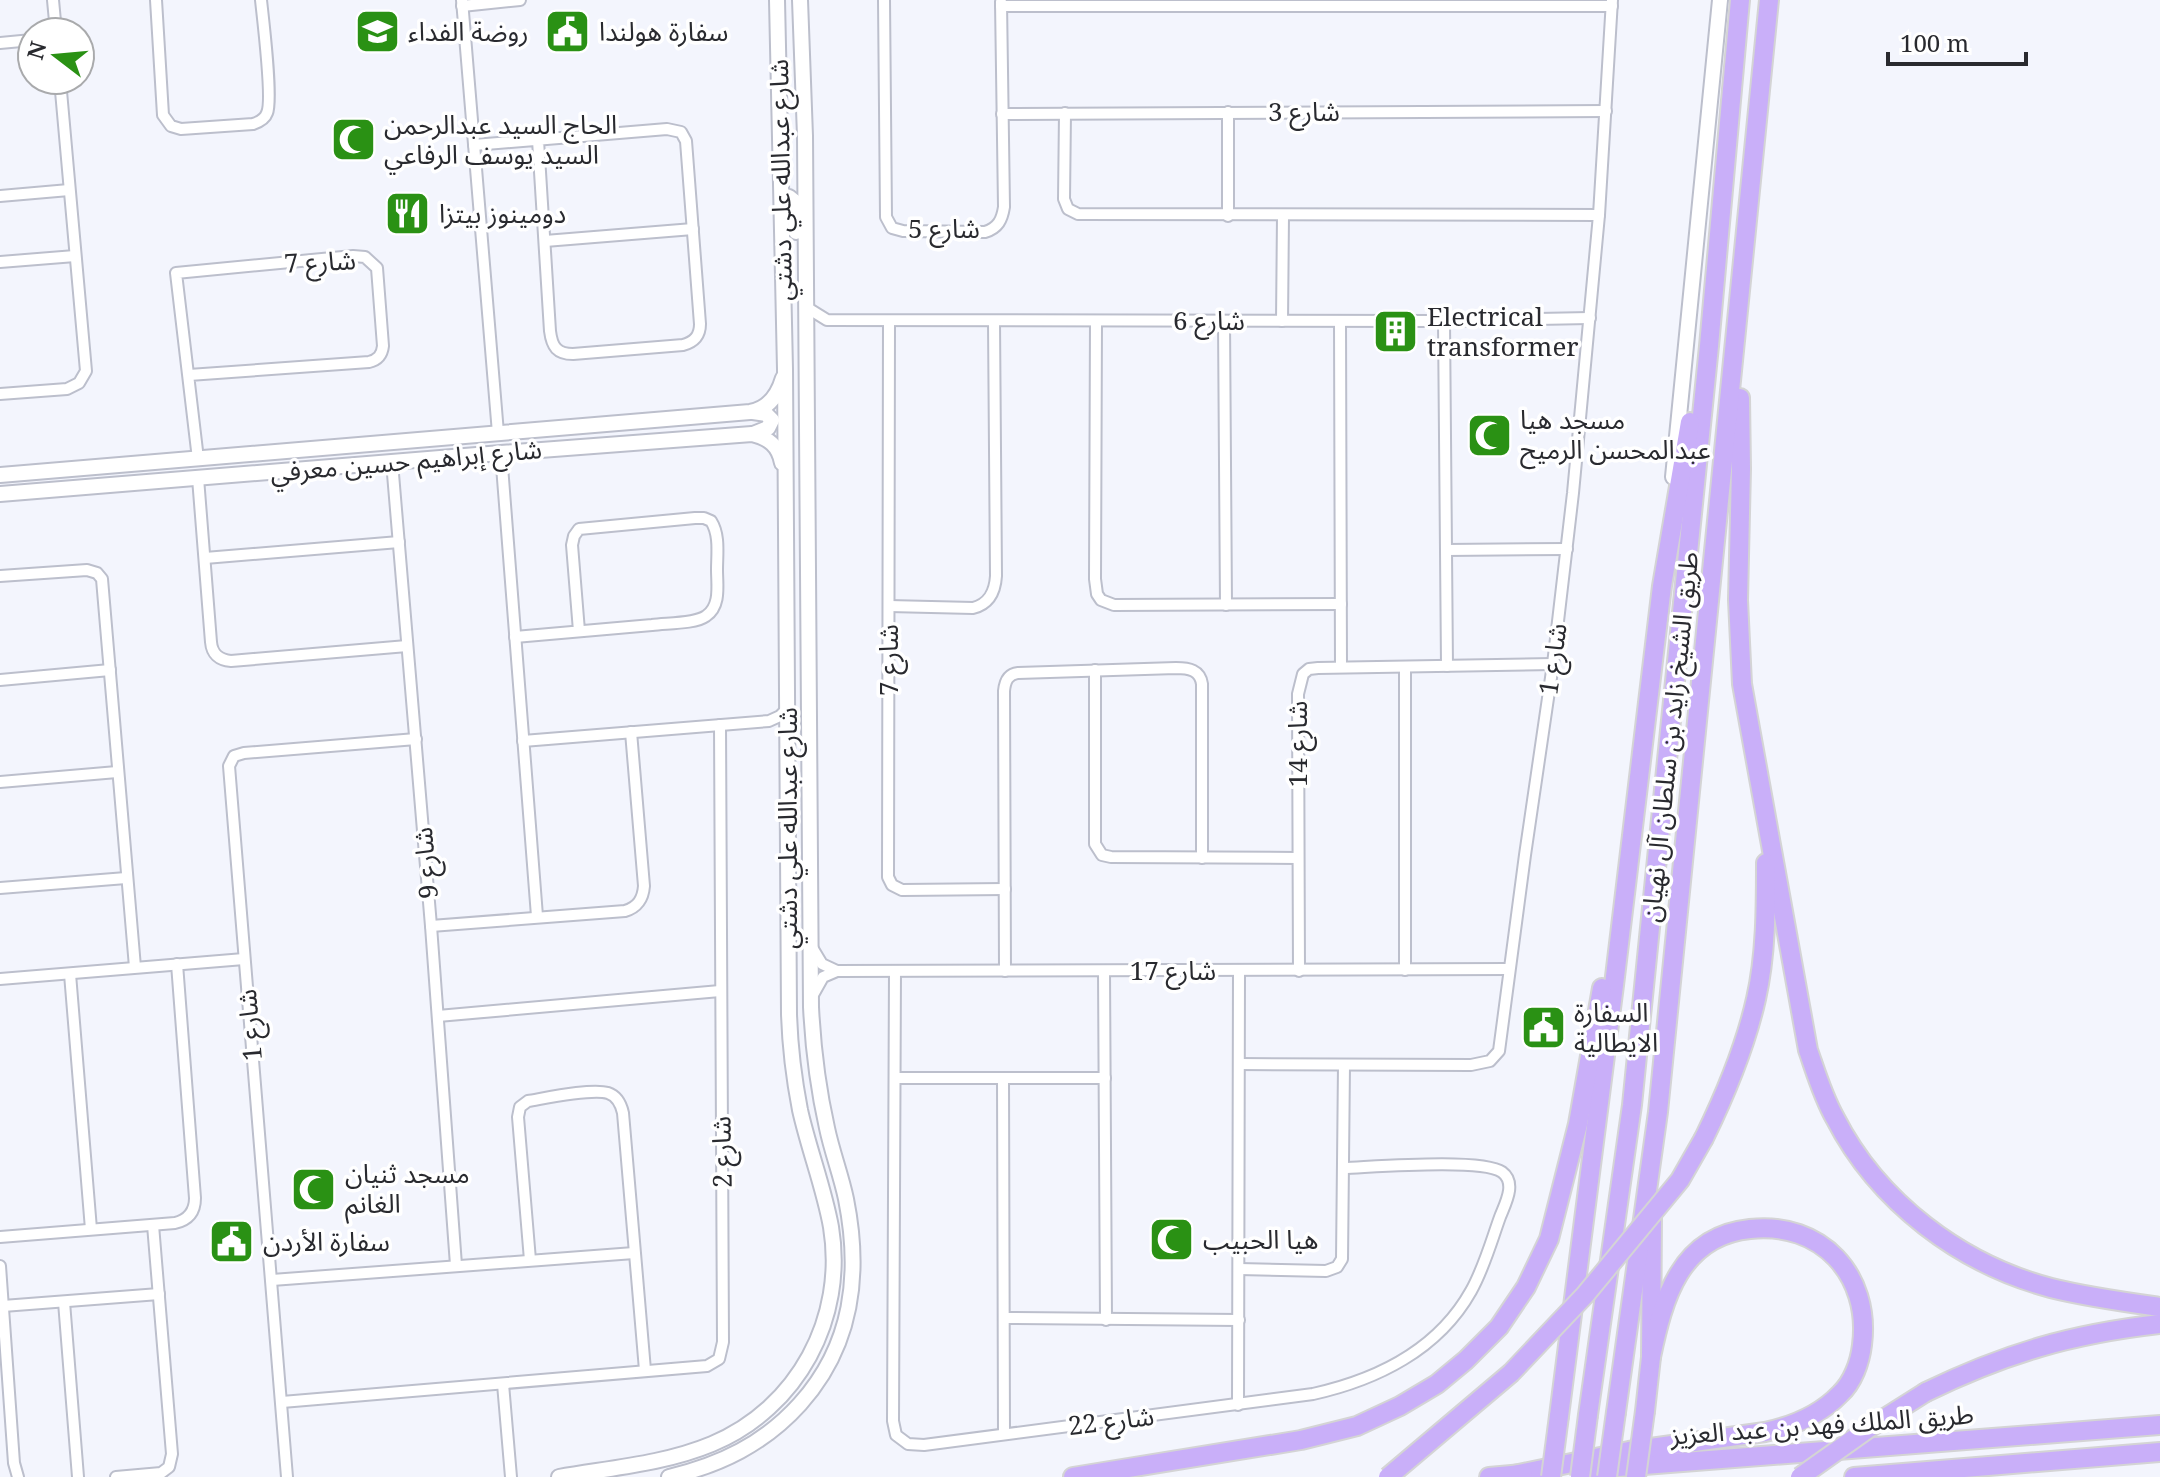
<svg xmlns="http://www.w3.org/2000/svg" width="2160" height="1477" viewBox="0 0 2160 1477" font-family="'Noto Serif','Noto Sans Arabic',serif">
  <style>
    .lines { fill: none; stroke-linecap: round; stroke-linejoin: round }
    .street-casing { stroke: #bcbfcc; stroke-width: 14 }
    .secondary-casing { stroke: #bcbfcc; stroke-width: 18 }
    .highway-casing { stroke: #d4d4d5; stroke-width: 22 }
    .street { stroke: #fff; stroke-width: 10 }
    .secondary { stroke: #fff; stroke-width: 14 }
    .highway { stroke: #c9aff9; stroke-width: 18 }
    .highway-bridge-casing { stroke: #d4d4d5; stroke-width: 22; stroke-linecap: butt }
    .highway-bridge { stroke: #c9aff9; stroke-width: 18 }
    .labels { text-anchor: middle; stroke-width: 7; stroke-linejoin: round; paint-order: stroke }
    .poi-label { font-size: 26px; fill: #292a2f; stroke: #fff; text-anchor: start }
    .street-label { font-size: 26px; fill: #292a2f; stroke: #fff }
  </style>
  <rect width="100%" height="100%" fill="#f3f5fd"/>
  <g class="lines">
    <defs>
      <g id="street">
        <path d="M53,0l3,32"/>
        <path d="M156,0l7,115 8,11 10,3 72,-5c6,-2 12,-5 14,-11 6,-13 -4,-94 -6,-113"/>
        <path d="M462,0l36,433"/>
        <path d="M884,0l2,217 6,11 11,3 82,1c13,-4 17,-12 19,-25l-3,-205"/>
        <path d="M462,6l58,-6"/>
        <path d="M1001,6h611"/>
        <path d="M0,43l32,-3"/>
        <path d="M1228,112v104"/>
        <path d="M1065,113l-1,86 4,10 10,5 521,1"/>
        <path d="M1002,114l604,-3"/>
        <path d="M474,145l193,-16 14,3 5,9 14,183c0,12 -6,18 -17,21l-110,9c-16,0 -21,-7 -23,-23l-12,-191"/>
        <path d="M0,196l69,-6"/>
        <path d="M545,241l148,-12"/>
        <path d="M0,262l75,-6"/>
        <path d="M806,307l21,13 617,1 146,-3"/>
        <path d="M889,321l-1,556 4,8 10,5 103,-1"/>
        <path d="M1096,321l-1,258 2,15 4,6 13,5 227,-1"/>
        <path d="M1224,321l2,284"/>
        <path d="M1282,321l1,-105"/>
        <path d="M1340,321l1,346"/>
        <path d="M1444,321l3,345"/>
        <path d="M189,375l180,-13c9,-2 13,-7 14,-16l-6,-78 -12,-11 -12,-1 -177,17 22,186"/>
        <path d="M0,394l67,-5 12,-6 7,-12 -26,-291"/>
        <path d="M501,453l36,463"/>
        <path d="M392,462l39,464 25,339"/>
        <path d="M198,478l13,164c1,12 8,18 20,19l176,-15"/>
        <path d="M1446,550l121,-1"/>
        <path d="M205,558l194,-16"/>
        <path d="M0,576l87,-6 10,3 5,6 33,388"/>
        <path d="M889,606l84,2c16,-4 22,-16 23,-32l-2,-254"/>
        <path d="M515,637c46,-4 91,-8 137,-12 14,-2 43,-1 54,-9 15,-10 11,-31 11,-46 0,-16 3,-35 -6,-49l-7,-3h-9l-116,11 -5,7 -2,9 7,86"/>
        <path d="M1095,670v174l7,11 9,2 187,1"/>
        <path d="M0,680l110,-10"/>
        <path d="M523,741l246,-20 11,-5 8,-8"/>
        <path d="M0,782l117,-10"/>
        <path d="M0,888l126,-10"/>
        <path d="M431,926l194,-15c13,-4 18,-12 19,-25l-13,-154"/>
        <path d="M813,949l9,15 15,7 672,-2"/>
        <path d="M1405,970v-303"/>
        <path d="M895,971l-2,450 3,14 12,9 16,1 389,-51c63,-14 125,-44 158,-103 13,-23 20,-49 29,-74 5,-13 17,-34 2,-45 -20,-14 -129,-5 -158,-4"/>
        <path d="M1005,971l-1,-280c1,-10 4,-17 14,-18l158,-5c13,0 24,2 26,16v174"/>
        <path d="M1104,971l2,349"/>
        <path d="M1299,971l-1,-277 5,-20 6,-5 9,-1 235,-4"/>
        <path d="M70,974l21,255"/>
        <path d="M0,979l244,-20"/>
        <path d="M814,993l9,-16 14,-6"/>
        <path d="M438,1016l282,-25"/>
        <path d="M1239,1064l232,1 19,-4 9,-10 26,-196 28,-191 20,-171 26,-278 13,-215"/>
        <path d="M895,1078h210"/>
        <path d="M1003,1078l1,356"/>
        <path d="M0,1237l175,-14c13,-3 20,-11 20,-25l-18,-234"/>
        <path d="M530,1260l-12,-143 2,-10 8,-6c18,-3 64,-13 80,-8 9,3 13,11 15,20l22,257"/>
        <path d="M0,1266l14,197 4,14"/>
        <path d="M1239,1269l87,2 11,-4 5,-8 2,-194"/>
        <path d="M272,1280l362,-27"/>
        <path d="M64,1302l14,175"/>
        <path d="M3,1306l156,-12"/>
        <path d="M1004,1318l235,2"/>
        <path d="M503,1384l8,93"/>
        <path d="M282,1402l425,-36 12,-7 4,-17 -3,-617"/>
        <path d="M1238,1405l1,-434"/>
        <path d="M116,1477l45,-4 8,-6 3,-13 -19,-229"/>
        <path d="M287,1477l-58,-711 5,-10 10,-3 172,-14"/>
      </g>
      <g id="secondary">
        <path d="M782,197h7l5,4 2,31"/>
        <path d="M753,434l15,-6 4,-8 -6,-6 -13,-2"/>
        <path d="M0,475l750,-63c19,-3 28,-17 33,-34"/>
        <path d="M1673,477l47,-477"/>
        <path d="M0,494l501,-41 251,-19c17,4 27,12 30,29"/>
        <path d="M559,1477c51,-9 105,-13 153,-33 86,-36 134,-126 119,-217 -7,-39 -22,-77 -31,-117 -6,-31 -10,-64 -11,-96l-4,-645 -8,-369"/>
        <path d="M669,1477c51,-12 95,-33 131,-73 53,-59 61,-130 46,-205 -5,-24 -14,-47 -19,-71 -9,-40 -14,-81 -16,-121l-6,-871 -5,-136"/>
      </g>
      <g id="highway">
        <path d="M1740,398l1,71 -3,131 4,84 66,366c8,23 15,47 27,68 43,84 125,146 216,170 36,9 73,14 109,19"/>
        <path d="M1704,1138c22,-45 41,-90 52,-139 10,-44 10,-92 10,-136"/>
        <path d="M1926,1392c80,-39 146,-58 234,-68"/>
        <path d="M1645,1411l6,-54 1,-138"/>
        <path d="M1616,1412l42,-300 111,-1112"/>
        <path d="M1588,1415l44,-310 77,-759 31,-346"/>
        <path d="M1559,1416l55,-431 48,-399 28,-164"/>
        <path d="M1593,1469l567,-44"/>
        <path d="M1514,1475l115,-24 136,-19c28,-6 55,-17 75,-38 13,-12 20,-32 22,-49 9,-70 -41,-124 -112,-116 -70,7 -87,70 -99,128"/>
        <path d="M1073,1477l228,-37 56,-14 43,-20 37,-22 29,-24 33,-33 27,-40 23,-48 29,-115 24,-136"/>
        <path d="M1489,1477l34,-3"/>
        <path d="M1854,1477l306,-25"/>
      </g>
    </defs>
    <use href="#street" class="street-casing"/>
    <use href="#secondary" class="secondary-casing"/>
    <use href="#highway" class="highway-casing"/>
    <use href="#street" class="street"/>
    <use href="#secondary" class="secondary"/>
    <use href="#highway" class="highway"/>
    <defs>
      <g id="highway-bridge">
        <path d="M1388,1477l123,-104 74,-78 95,-115 24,-42"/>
        <path d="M1551,1477l8,-61"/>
        <path d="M1580,1477l8,-62"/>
        <path d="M1607,1477l9,-65"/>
        <path d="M1636,1477l9,-66"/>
        <path d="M1800,1477l69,-49 57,-36"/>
      </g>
    </defs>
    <use href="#highway-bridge" class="highway-bridge-casing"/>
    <use href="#highway-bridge" class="highway-bridge"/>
  </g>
  <defs>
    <symbol id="school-square" viewBox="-11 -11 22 22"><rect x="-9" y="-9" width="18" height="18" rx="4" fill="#2a9114" stroke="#fff"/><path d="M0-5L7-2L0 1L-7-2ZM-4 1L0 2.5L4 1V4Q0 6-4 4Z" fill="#fff"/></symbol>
    <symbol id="civic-square" viewBox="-11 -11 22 22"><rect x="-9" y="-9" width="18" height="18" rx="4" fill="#2a9114" stroke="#fff"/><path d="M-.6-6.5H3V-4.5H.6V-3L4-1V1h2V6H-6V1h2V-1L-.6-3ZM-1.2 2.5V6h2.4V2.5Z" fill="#fff"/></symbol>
    <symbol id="mosque-square" viewBox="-11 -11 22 22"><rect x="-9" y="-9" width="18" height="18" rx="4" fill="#2a9114" stroke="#fff"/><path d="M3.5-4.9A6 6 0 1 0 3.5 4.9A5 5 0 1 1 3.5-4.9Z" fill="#fff"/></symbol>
    <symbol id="restaurant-square" viewBox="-11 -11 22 22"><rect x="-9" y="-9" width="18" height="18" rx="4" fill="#2a9114" stroke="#fff"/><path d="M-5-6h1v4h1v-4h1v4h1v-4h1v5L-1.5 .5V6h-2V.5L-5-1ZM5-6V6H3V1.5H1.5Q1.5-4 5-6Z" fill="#fff"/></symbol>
    <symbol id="building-square" viewBox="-11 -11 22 22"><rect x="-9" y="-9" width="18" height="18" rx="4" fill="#2a9114" stroke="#fff"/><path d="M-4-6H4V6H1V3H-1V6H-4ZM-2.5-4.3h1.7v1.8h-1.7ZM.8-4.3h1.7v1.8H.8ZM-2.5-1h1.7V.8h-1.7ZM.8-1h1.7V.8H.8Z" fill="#fff"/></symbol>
  </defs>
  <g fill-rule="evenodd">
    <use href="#school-square" x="352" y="6" width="51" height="51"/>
    <use href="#civic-square" x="542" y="6" width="51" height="51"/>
    <use href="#mosque-square" x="328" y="114" width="51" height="51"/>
    <use href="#restaurant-square" x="382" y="188" width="51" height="51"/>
    <use href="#building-square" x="1370" y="306" width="51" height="51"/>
    <use href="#mosque-square" x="1464" y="410" width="51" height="51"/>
    <use href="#civic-square" x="1518" y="1002" width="51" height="51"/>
    <use href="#mosque-square" x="288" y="1164" width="51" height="51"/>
    <use href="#mosque-square" x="1146" y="1214" width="51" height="51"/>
    <use href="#civic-square" x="206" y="1216" width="51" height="51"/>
  </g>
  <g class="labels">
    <g class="poi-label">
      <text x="408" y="41">روضة الفداء</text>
      <text x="599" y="41">سفارة هولندا</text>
      <text x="384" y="134">الحاج السيد عبدالرحمن<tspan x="384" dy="30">السيد يوسف الرفاعي</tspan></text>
      <text x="439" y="223">دومينوز بيتزا</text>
      <text x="1427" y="326">Electrical<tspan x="1427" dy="30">transformer</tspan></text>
      <text x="1520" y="429">مسجد هيا<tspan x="1520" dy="30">عبدالمحسن الرميح</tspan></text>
      <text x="1574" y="1022">السفارة<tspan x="1574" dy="30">الايطالية</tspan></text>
      <text x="345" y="1183">مسجد ثنيان<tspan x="345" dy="30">الغانم</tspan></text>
      <text x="1203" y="1249">هيا الحبيب</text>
      <text x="263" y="1251">سفارة الأردن</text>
    </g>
    <g class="street-label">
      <text x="1304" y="121">شارع 3</text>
      <text transform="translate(781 180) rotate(-91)" y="9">شارع عبدالله علي دشتي</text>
      <text x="944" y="238">شارع 5</text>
      <text transform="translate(320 262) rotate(-3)" y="9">شارع 7</text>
      <text x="1209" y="330">شارع 6</text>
      <text transform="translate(406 461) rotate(-5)" y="9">شارع إبراهيم حسين معرفي</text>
      <text transform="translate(1553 659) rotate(-82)" y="9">شارع 1</text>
      <text transform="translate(889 660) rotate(-90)" y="9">شارع 7</text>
      <text transform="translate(1670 737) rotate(-84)" y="9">طريق الشيخ زايد بن سلطان آل نهيان</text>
      <text transform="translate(1298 744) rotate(-90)" y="9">شارع 14</text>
      <text transform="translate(788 828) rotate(-90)" y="9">شارع عبدالله علي دشتي</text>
      <text transform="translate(426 863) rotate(-95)" y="9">شارع 9</text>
      <text x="1173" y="980">شارع 17</text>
      <text transform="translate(250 1025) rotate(-95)" y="9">شارع 1</text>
      <text transform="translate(722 1152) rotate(-91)" y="9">شارع 2</text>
      <text transform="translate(1111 1421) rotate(-7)" y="9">شارع 22</text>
      <text transform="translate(1822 1425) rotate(-4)" y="9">طريق الملك فهد بن عبد العزيز</text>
    </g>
  </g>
  <g transform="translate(56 56) rotate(286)"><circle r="38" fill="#ffffff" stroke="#a9aaac" stroke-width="2"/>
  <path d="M0-6L14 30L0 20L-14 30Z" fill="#2a9114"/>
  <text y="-12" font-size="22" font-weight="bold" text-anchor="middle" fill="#292a2f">N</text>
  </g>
  <path d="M1888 52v12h138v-12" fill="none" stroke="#292a2f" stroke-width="4"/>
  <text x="1900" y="52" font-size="24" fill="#292a2f" stroke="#ffffff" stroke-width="6" paint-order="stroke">100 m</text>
</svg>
